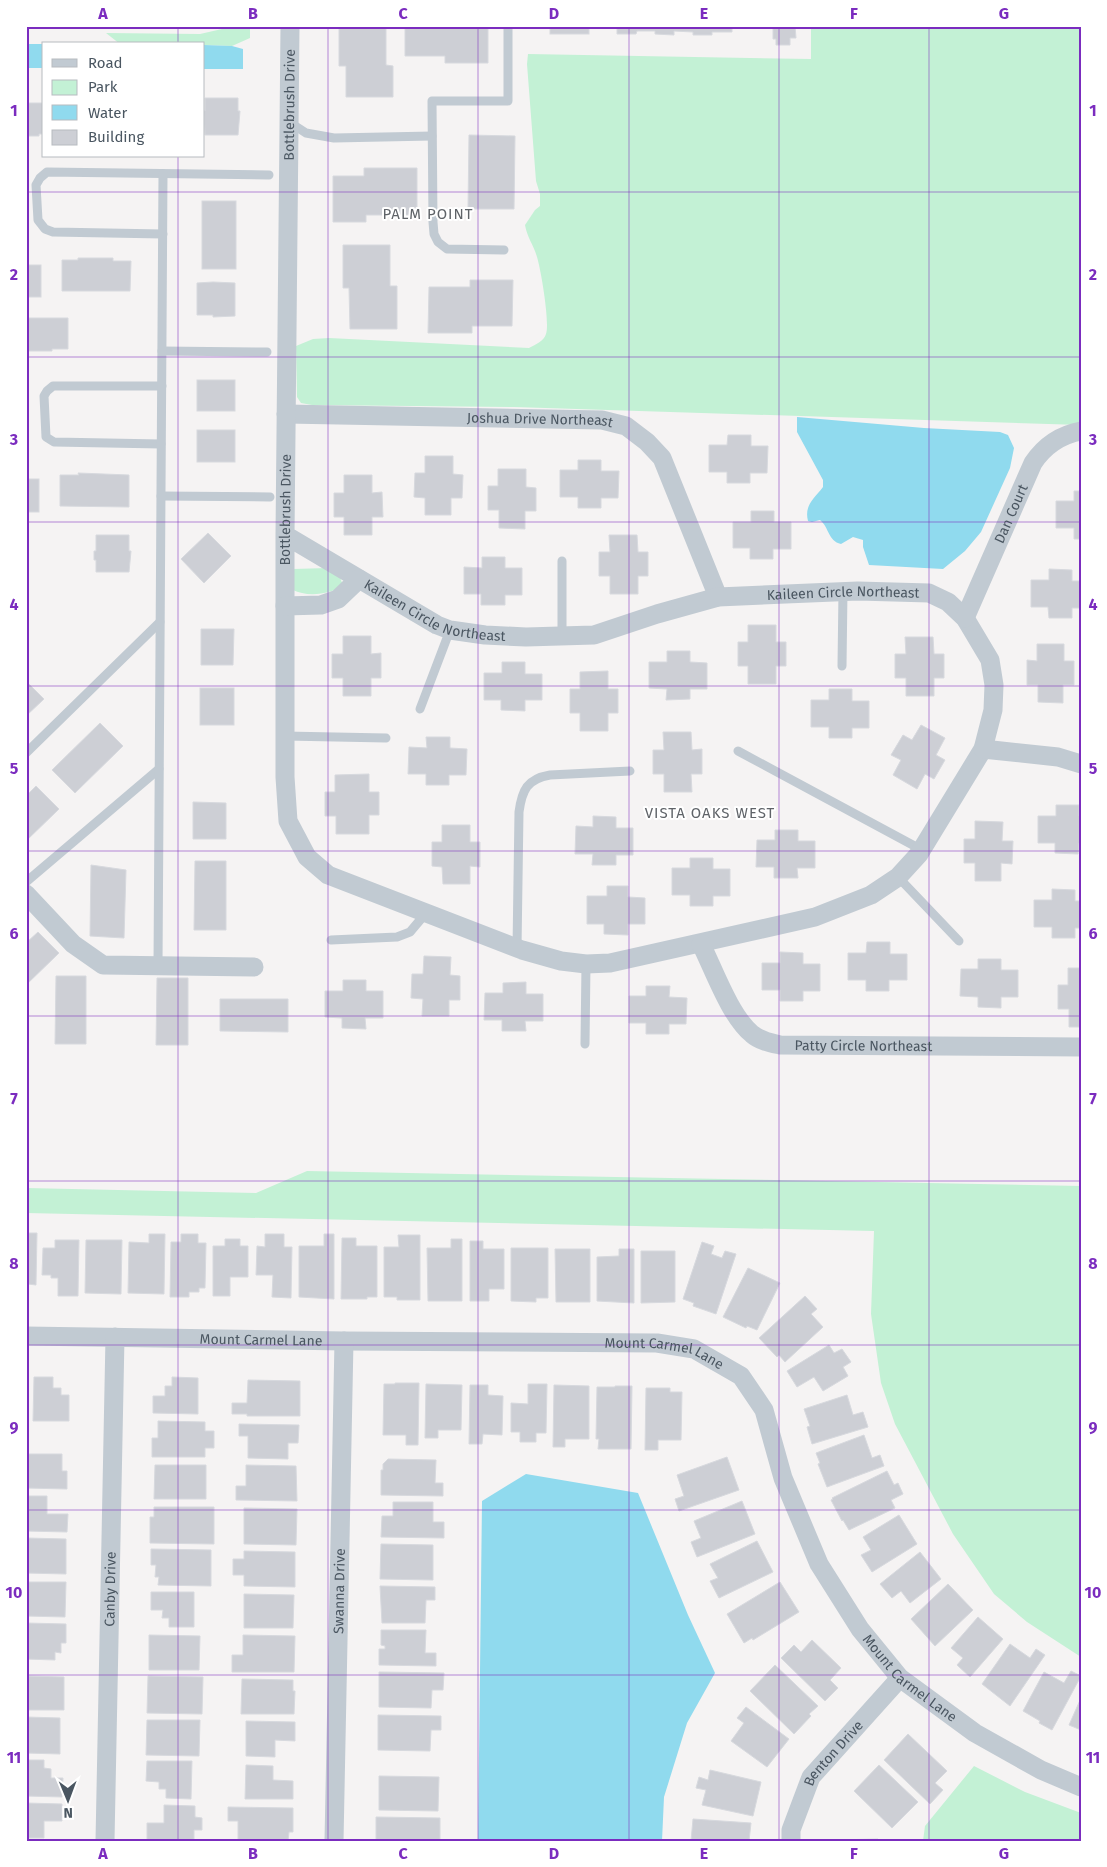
<svg xmlns="http://www.w3.org/2000/svg" width="1107" height="1867" viewBox="0 0 1107 1867" font-family="'Fira Sans',sans-serif">
  <style>
    .green { fill: #c3f1d5 }
    .water { fill: #90daee }
    .building { fill: #cdcfd5; stroke: #d7d9de }
    .lines { fill: none; stroke-linecap: round; stroke-linejoin: round }
    .lane { stroke: #c1cad2; stroke-width: 9 }
    .street { stroke: #c1cad2; stroke-width: 19 }
    .grid { fill: none; stroke: #7b2cbf; stroke-width: 1; stroke-opacity: 0.55 }
    .labels { text-anchor: middle; stroke-width: 4; stroke-linejoin: round; paint-order: stroke }
    .street-label { font-size: 14px; fill: #4a5661; stroke: #fff }
    .neighbourhood-label { font-size: 15px; letter-spacing: 1px; fill: #5f6368; stroke: #fff }
    .neatline { fill: none; stroke: #7b2cbf; stroke-width: 2 }
    .grid-label { font-size: 16px; text-anchor: middle; font-weight: bold; fill: #7b2cbf }
  </style>
  <rect width="100%" height="100%" fill="#f5f3f3"/>
  <g class="green">
    <path d="M224,26h26v12l-18,8 -28,-1v-1h-84l-14,-11 94,1 22,-5z"/>
    <path d="M811,26h270v399l-567,-18 -202,-2 -11,-2 -4,-6 -1,-51 17,-7 16,-1 200,10c6,-3 15,-7 17,-14 4,-11 -5,-64 -9,-77 -3,-11 -10,-20 -12,-32l10,-15 5,-4v-12l-4,-13 -9,-117 1,-10 283,5z"/>
    <path d="M328,568l11,7 4,10c-12,10 -37,12 -50,5v-21z"/>
    <path d="M307,1171l774,15v471l-54,-35 -33,-28 -41,-60 -58,-110 -14,-41 -10,-69 3,-83 -848,-18v-25l230,5z"/>
    <path d="M974,1766l51,26 56,21v28h-158l2,-15z"/>
  </g>
  <g class="water">
    <rect x="26" y="44" width="18" height="24"/>
    <path d="M204,45l28,1 11,3v20h-39z"/>
    <path d="M797,417l127,11 76,4 8,3 6,13 -4,20 -29,64 -16,19 -22,18 -74,-4 -6,-18v-7l-10,-3 -12,7c-13,-3 -12,-17 -21,-24l-8,2 -4,-1c-4,-16 6,-22 15,-34v-7l-26,-48z"/>
    <path d="M526,1474l112,19 50,122 27,58 -28,50 -23,74 -2,44h-184l4,-340z"/>
  </g>
  <g class="building">
    <path d="M339,26h47v39l7,1v31h-47v-31h-7z"/>
    <path d="M405,26h83v37h-43v-7h-40z"/>
    <rect x="550" y="26" width="39" height="8"/>
    <path d="M617,26h115v6h-20v3h-19v-3l-19,-1v4l-19,-1v-3h-18l-1,3h-19z"/>
    <path d="M773,26h22l1,12h-6v7h-14v-6h-3z"/>
    <path d="M205,98h33v13h2l-2,24h-33l-1,-24h1z"/>
    <path d="M26,103h18v31h-5v2h-13z"/>
    <path d="M469,135l46,1 -1,73h-46z"/>
    <path d="M364,168h53v47h-51v7h-33v-46h31z"/>
    <rect x="202" y="201" width="34" height="68"/>
    <path d="M343,245h47v41h7v43h-47l-1,-41h-6z"/>
    <path d="M78,258h35v3h18l-1,30h-68v-31h16z"/>
    <rect x="26" y="265" width="15" height="32"/>
    <path d="M470,280h43l-1,46h-40v7h-44l1,-46h41z"/>
    <path d="M213,282l22,1v33l-22,1v-2h-16v-32z"/>
    <path d="M26,318h42v31h-16v2h-26z"/>
    <rect x="197" y="380" width="38" height="31"/>
    <rect x="197" y="430" width="38" height="32"/>
    <path d="M728,435h23v11h17l-1,27h-17v10h-23v-11h-18v-27h18z"/>
    <path d="M425,456h28v18l10,1 -1,23h-11v17h-26v-17l-11,-1 1,-24h10z"/>
    <path d="M578,460h23v11h18l-1,27h-17v10h-23v-11h-18v-27h18z"/>
    <path d="M498,469h28v18l10,1v23h-11v18l-26,-1v-18h-11v-24h10z"/>
    <path d="M78,473l51,2v32l-69,-1v-31h19z"/>
    <path d="M344,475h28v18l10,-1 1,25h-11v18h-28v-18h-10v-24h10z"/>
    <rect x="26" y="479" width="13" height="33"/>
    <path d="M1074,491h7v48h-7v-11h-18v-27h18z"/>
    <path d="M751,511h23v11h17v27h-18v10h-23v-11h-17v-26h18z"/>
    <path d="M208,533l23,23 -27,27 -23,-24z"/>
    <path d="M96,535h33v16h2l-2,21h-33v-12h-2v-9h2z"/>
    <path d="M609,535h28l1,17h10v24h-10v18h-28v-18h-11v-24h11z"/>
    <path d="M482,557h23v11h17v27h-17v10h-24v-11h-17v-27l18,1z"/>
    <path d="M1049,569l23,1v11h9v27h-9v10h-23l-1,-11h-17v-27h18z"/>
    <path d="M748,625h28v17h10v24h-10v18h-28v-18h-10v-24h10z"/>
    <path d="M201,629h33l-1,36h-32z"/>
    <path d="M343,636h28v18l10,-1v25h-10v18h-28v-18h-11v-24h11z"/>
    <path d="M905,637h28l1,17h10v24h-10v18h-28v-18h-11v-24h11z"/>
    <path d="M1037,644h27v17h10v24h-11v18l-25,-1v-17h-11v-25l10,1z"/>
    <path d="M667,651h23v11l17,1v26h-17v10l-24,1 1,-11 -18,-1v-26h18z"/>
    <path d="M502,662h23v12h17v26h-17v11l-24,-1v-10h-17v-27h18z"/>
    <path d="M608,671v18h10v24h-10v18h-28v-18h-10v-24h10v-17z"/>
    <path d="M26,681l18,18 -18,17z"/>
    <rect x="200" y="688" width="34" height="37"/>
    <path d="M829,689h23v12h17v27h-17v10h-23v-11h-18v-27h18z"/>
    <path d="M100,723l23,23 -48,47 -23,-23z"/>
    <path d="M921,725l24,13 -9,17 9,5 -11,19 -9,-5 -8,15 -24,-14 8,-15 -10,-5 12,-20 9,5z"/>
    <path d="M663,732h28l1,18 10,-1v25h-11l1,18h-28v-18h-11v-24h11z"/>
    <path d="M426,737h24v11l17,1 -1,26h-17v10h-23v-11h-18l1,-27 18,1z"/>
    <path d="M369,774v18h10v23h-10v19h-33v-18h-11v-24h10v-17z"/>
    <path d="M36,786l23,23 -33,32v-45z"/>
    <path d="M193,802l33,1v36h-33z"/>
    <path d="M1056,805h23v11h2v27h-2l-1,11 -23,-1v-10h-17v-27h18z"/>
    <path d="M593,816l23,1v11h17v27h-17v10h-24l1,-11h-18l1,-28 17,1z"/>
    <path d="M975,821l28,1 -1,19h11l-1,23 -11,-1v18h-26v-18h-11v-24h11z"/>
    <path d="M442,825h28v17h10v25l-10,-1v18h-27l-1,-17 -10,-1v-24h10z"/>
    <path d="M775,830h23v11h17v27h-18l1,10h-24v-11h-18l1,-27h18z"/>
    <path d="M690,858h23v11h17v27h-17v10h-23v-11h-18v-27h18z"/>
    <path d="M195,861h31v69h-32z"/>
    <path d="M91,865l35,5 -2,68 -34,-2z"/>
    <path d="M607,886h21v11l17,1v26h-17v11l-24,-1v-10h-17v-28h20z"/>
    <path d="M1052,889l23,1v11h6v27h-6v10h-23v-11h-18v-27h18z"/>
    <path d="M38,932l21,21 -33,32v-42z"/>
    <path d="M867,942h23v12h17v26h-18v11h-23v-11h-18v-27h18z"/>
    <path d="M780,952l23,1v11h17v27h-17v10h-23v-11h-18v-27h18z"/>
    <path d="M424,956l27,1 -1,18 10,1v24h-11v16h-27l1,-17 -12,-1 1,-24h11z"/>
    <path d="M978,959h23v11h17v27h-17v11l-23,-1v-10l-18,-1 1,-27h17z"/>
    <path d="M1068,968h13v59h-12v-18h-11v-24h10z"/>
    <path d="M56,976h30v68h-31z"/>
    <path d="M157,978h31v67h-32z"/>
    <path d="M343,980h23v11h17v27h-18l1,11 -24,-1v-10l-17,-1v-26h18z"/>
    <path d="M526,982v12h17v27h-18l1,10h-24v-11h-18l1,-27h18v-10z"/>
    <path d="M646,986h24l-1,11 18,1 -1,26h-17v10h-23v-11h-17v-27h17z"/>
    <path d="M220,999h68v33l-68,-1z"/>
    <path d="M26,1233h11l-1,52 -8,-1v5h-2z"/>
    <path d="M149,1234h16l-1,60 -36,-1 1,-51 20,1z"/>
    <path d="M181,1234h17v9h8l-1,45h-6v4h-10v5h-19l1,-55h10z"/>
    <path d="M265,1234h19v13h8l-1,51 -19,-1 1,-22h-17l1,-29 8,1z"/>
    <path d="M324,1234h10v65l-35,-2v-51h25z"/>
    <path d="M398,1235h22v65h-23v-3h-13v-50h15z"/>
    <path d="M342,1238h14v8h21v51h-10v2h-26z"/>
    <path d="M225,1239h15v7h8v31h-18v19h-17v-50h12z"/>
    <path d="M451,1239h11v62h-34l-1,-53h24z"/>
    <path d="M55,1240h24l-1,56h-20v-18h-7v-3h-9l1,-27h12z"/>
    <path d="M86,1240h36l-1,54 -36,-1z"/>
    <path d="M470,1241h13v8h21v40h-15v12h-19z"/>
    <path d="M702,1242l12,4 -3,8 11,4 3,-7 11,3 -20,60 -23,-8 1,-3 -11,-4z"/>
    <path d="M511,1248h37v50h-12v4l-25,-1z"/>
    <path d="M555,1249h35v53h-34z"/>
    <path d="M619,1249h15v54l-37,-2v-44l22,-1z"/>
    <path d="M641,1251h34v51l-34,1z"/>
    <path d="M748,1268l32,15 -23,47 -10,-4 -1,2 -23,-11z"/>
    <path d="M805,1296l12,13 -6,5 12,13 -38,35 -6,-7 -2,2 -18,-19z"/>
    <path d="M829,1345l5,8 8,-4 9,13 -8,5 5,9 -25,15 -9,-14 -17,10 -10,-16z"/>
    <path d="M34,1377h19v11h8v7h8v26h-36z"/>
    <path d="M172,1377l26,1v36l-45,-1v-17h12v-10h7z"/>
    <path d="M248,1380l52,1v35h-53v-2h-15v-11h15z"/>
    <path d="M395,1383h24l-1,62h-12v-10h-23l1,-51h11z"/>
    <path d="M426,1384l36,1 -1,45h-23v8h-13z"/>
    <path d="M528,1384h19l-1,49h-10v9h-16v-10h-9v-29l17,1z"/>
    <path d="M470,1385h18v10l15,1 -1,39 -19,-1 -1,10h-13z"/>
    <path d="M554,1385l35,1v53h-24v8h-12z"/>
    <path d="M615,1386h17l-1,63h-33l1,-10h-3l1,-52h18z"/>
    <path d="M646,1388h24v4h12l-1,48h-23v10h-13z"/>
    <path d="M847,1395l6,20 10,-3 5,15 -56,17 -5,-17 3,-1 -6,-17z"/>
    <path d="M158,1421l47,1v9h9v17h-9v9h-53v-19h6z"/>
    <path d="M239,1424l60,1 -1,18h-10v16l-40,-1v-22h-9z"/>
    <path d="M864,1435l8,23 8,-3 4,11 -57,21 -9,-23 2,-1 -4,-10z"/>
    <path d="M26,1454h36v17h5v18l-41,-1z"/>
    <path d="M727,1457l12,33 -60,21 -4,-12 9,-3 -7,-21z"/>
    <path d="M388,1459l48,1 -1,23h8v13l-62,-1v-25h2v-6z"/>
    <path d="M155,1465h51v34h-52z"/>
    <path d="M246,1465l50,1 1,35 -61,-1v-14h10z"/>
    <path d="M887,1471l7,14 4,-2 5,11 -12,6 4,8 -46,22 -6,-10 -1,1 -11,-21 2,-1 -1,-1z"/>
    <path d="M26,1496h21v18h21l-1,18 -41,-1z"/>
    <path d="M742,1501l13,33 -58,23 -6,-15 10,-4 -7,-17z"/>
    <path d="M393,1502h40v20h11v16l-63,-1 1,-21h11z"/>
    <path d="M154,1507h60v37l-64,-1v-26h4z"/>
    <path d="M244,1508l53,1 -1,36 -52,-1z"/>
    <path d="M899,1515l18,29 -45,28 -11,-17 10,-5 -8,-13z"/>
    <path d="M26,1538l40,1v35l-40,-1z"/>
    <path d="M757,1541l16,31 -54,26 -9,-17 8,-3 -8,-14z"/>
    <path d="M381,1544l52,1v35l-53,-1z"/>
    <path d="M151,1549l60,1v36l-53,-1 1,-8h-4l1,-12h-5z"/>
    <path d="M244,1551l51,1v35l-51,-1v-11h-11v-16h11z"/>
    <path d="M920,1552l21,27 -31,24 -9,-12 -9,7 -12,-14z"/>
    <path d="M26,1582h40l-1,35 -39,-1z"/>
    <path d="M780,1582l19,30 -46,28 -1,-2 -8,5 -17,-29z"/>
    <path d="M948,1584l25,26 -38,36 -24,-27z"/>
    <path d="M380,1586l55,1v13h-9l-1,23h-43z"/>
    <path d="M151,1592h43v35h-25v-9h-7l1,-8h-12z"/>
    <path d="M244,1594l50,1 -1,33h-49z"/>
    <path d="M978,1617l25,22 -33,38 -13,-12 6,-7 -12,-10z"/>
    <path d="M26,1623l40,1v19h-5v10l-6,-1v8l-29,-1z"/>
    <path d="M381,1630h45l-1,23h11v13l-57,-1v-16h6v-3l-4,-1z"/>
    <path d="M149,1635l51,1 -1,34h-50z"/>
    <path d="M243,1635l52,1 -1,36h-62v-17h11z"/>
    <path d="M812,1640l29,28 -11,12 8,8 -13,13 -44,-43 13,-13 7,7z"/>
    <path d="M1010,1644l20,14 6,-9 9,6 -35,51 -28,-22z"/>
    <path d="M775,1665l43,41 -9,8 2,2 -17,18 -44,-43z"/>
    <path d="M1071,1671l10,5 -29,54 -13,-7 1,-2 -17,-10 21,-39 20,11z"/>
    <path d="M379,1672l65,1 -1,17h-11l-1,18 -52,-1z"/>
    <path d="M26,1676l38,1v33h-38z"/>
    <path d="M148,1676l55,1 -1,37 -55,-1z"/>
    <path d="M242,1679l51,1v11h2l-1,23h-53z"/>
    <path d="M1081,1698v32l-12,-5z"/>
    <path d="M746,1707l43,32 -22,28 -36,-26 13,-18 -7,-5z"/>
    <path d="M378,1715l63,1v14h-10l-1,21 -52,-1z"/>
    <path d="M26,1717l34,1v36l-34,-1z"/>
    <path d="M147,1720h53l-1,36 -53,-1z"/>
    <path d="M246,1721l49,1v19l-20,-1v17l-29,-1z"/>
    <path d="M908,1734l39,37 -12,12 8,7 -13,14 -46,-44z"/>
    <path d="M26,1760h18v8l7,1v9h12l-1,19 -36,-1z"/>
    <path d="M147,1761h45l-1,38 -25,-1v-9h-7v-7l-13,-1z"/>
    <path d="M246,1765l27,1v14l20,1v18h-48z"/>
    <path d="M879,1765l39,37 -26,26 -38,-37z"/>
    <path d="M710,1770l51,12 -8,34 -51,-11 4,-15 -10,-2 3,-11 9,3z"/>
    <path d="M379,1776l60,1 -1,34 -59,-1z"/>
    <path d="M26,1803l36,1v17h-18v17h-18z"/>
    <path d="M164,1805l31,1v11l7,1v12h-8v11h-47v-18h17z"/>
    <path d="M228,1807l65,1v24h-4l-1,9h-50v-20h-10z"/>
    <path d="M376,1817l64,1v22l-64,1z"/>
    <path d="M693,1819l58,4 -2,18h-58z"/>
    <path d="M878,1839v2h-42v-1z"/>
  </g>
  <g class="lines">
    <g class="lane">
      <path d="M289,122l17,11 28,5 98,-2"/>
      <path d="M163,234l-110,-2 -8,-3 -7,-9 -2,-35 4,-7 7,-6 222,3"/>
      <path d="M504,250l-57,-1 -9,-7 -4,-8 -1,-12 -1,-121h76v-75"/>
      <path d="M162,351l105,1"/>
      <path d="M161,444l-107,-2 -8,-5 -2,-41 3,-5 6,-5h109"/>
      <path d="M161,496l109,1"/>
      <path d="M562,636v-75"/>
      <path d="M842,666l1,-75"/>
      <path d="M420,709l30,-79"/>
      <path d="M285,736l101,2"/>
      <path d="M738,751l184,99"/>
      <path d="M26,753l134,-131"/>
      <path d="M898,877l61,64"/>
      <path d="M26,882l133,-113"/>
      <path d="M331,940l66,-3 13,-5 16,-19"/>
      <path d="M517,948l2,-136c3,-22 8,-33 31,-37l80,-4"/>
      <path d="M158,966l5,-792"/>
      <path d="M585,1044l1,-80"/>
    </g>
    <g class="street">
      <path id="s1" d="M286,414l316,6 24,6 21,16 15,16 56,139"/>
      <path id="s2" d="M285,535l152,90 13,5 35,5 41,2 68,-2 63,-21 61,-17 140,-6 71,2 19,9 17,16 25,42 4,25 -1,25 -10,39 -64,105 -21,23 -27,18 -56,22 -205,46 -24,1 -25,-3 -39,-11 -194,-75 -21,-18 -19,-36 -3,-44v-242l5,-509"/>
      <path d="M285,606l36,-1 17,-6 21,-20"/>
      <path id="s3" d="M965,618l68,-155c12,-18 27,-28 48,-32"/>
      <path d="M983,749l75,8 23,7"/>
      <path d="M26,894l47,50 30,21 151,2"/>
      <path id="s4" d="M701,944c13,26 29,72 51,90 8,7 19,9 28,11l301,2"/>
      <path id="s5" d="M26,1336l318,5 313,2 37,6 47,27 23,34 19,68 36,86 41,65 40,49 75,55 66,37 40,17"/>
      <path id="s6" d="M105,1841l10,-504"/>
      <path id="s7" d="M334,1841l10,-500"/>
      <path id="s8" d="M791,1841v-11l20,-53 89,-99"/>
    </g>
  </g>
  <path class="grid" d="M178,26v18M328,26v1815M478,26v1815M629,26v1815M779,26v1815M929,26v1815M178,156v1685M26,192h1055M26,357h1055M26,522h1055M26,686h1055M26,851h1055M26,1016h1055M26,1181h1055M26,1345h1055M26,1510h1055M26,1675h1055"/>
  <g class="labels">
    <g class="street-label">
      <text dy="5" stroke="none"><textPath href="#s2" startOffset="2399">Bottlebrush Drive</textPath></text>
      <text dy="5" stroke="none"><textPath href="#s1" startOffset="254">Joshua Drive Northeast</textPath></text>
      <text dy="5" stroke="none"><textPath href="#s2" startOffset="1994">Bottlebrush Drive</textPath></text>
      <text dy="5" stroke="none"><textPath href="#s3" startOffset="114">Dan Court</textPath></text>
      <text dy="5" stroke="none"><textPath href="#s2" startOffset="590">Kaileen Circle Northeast</textPath></text>
      <text dy="5" stroke="none"><textPath href="#s2" startOffset="170">Kaileen Circle Northeast</textPath></text>
      <text dy="5" stroke="none"><textPath href="#s4" startOffset="218">Patty Circle Northeast</textPath></text>
      <text dy="5" stroke="none"><textPath href="#s5" startOffset="235">Mount Carmel Lane</textPath></text>
      <text dy="5" stroke="none"><textPath href="#s5" startOffset="640">Mount Carmel Lane</textPath></text>
      <text dy="5" stroke="none"><textPath href="#s6" startOffset="252">Canby Drive</textPath></text>
      <text dy="5" stroke="none"><textPath href="#s7" startOffset="250">Swanna Drive</textPath></text>
      <text dy="5" stroke="none"><textPath href="#s5" startOffset="1075">Mount Carmel Lane</textPath></text>
      <text dy="5" stroke="none"><textPath href="#s8" startOffset="100">Benton Drive</textPath></text>
    </g>
    <g class="neighbourhood-label">
      <text x="428" y="219">PALM POINT</text>
      <text x="710" y="818">VISTA OAKS WEST</text>
    </g>
  </g>
  <rect width="1107" height="1867" fill="none" stroke="#ffffff" stroke-width="55"/>
  <rect x="42" y="42" width="162" height="115" fill="#ffffff" stroke="#b7bbc0"/>
  <rect x="52" y="59" width="25" height="8" fill="#c1cad2" stroke="#b7bbc0"/>
  <text x="88" y="68" font-size="15" fill="#4a5661">Road</text>
  <rect x="52" y="80" width="25" height="15" fill="#c3f1d5" stroke="#b7bbc0"/>
  <text x="88" y="92" font-size="15" fill="#4a5661">Park</text>
  <rect x="52" y="105" width="25" height="15" fill="#90daee" stroke="#b7bbc0"/>
  <text x="88" y="118" font-size="15" fill="#4a5661">Water</text>
  <rect x="52" y="130" width="25" height="15" fill="#cdcfd5" stroke="#b7bbc0"/>
  <text x="88" y="142" font-size="15" fill="#4a5661">Building</text>
  <g transform="translate(68 1800) rotate(179)" stroke="#ffffff" stroke-width="4" paint-order="stroke">
  <path d="M0-4L9 19L0 12L-9 19Z" fill="#4a5661"/>
  <text y="-8" font-size="14" font-weight="bold" text-anchor="middle" fill="#4a5661">N</text>
  </g>
  <rect x="28" y="28" width="1052" height="1812" class="neatline"/>
  <g class="grid-label">
    <text x="103" y="19">A</text>
    <text x="253" y="19">B</text>
    <text x="403" y="19">C</text>
    <text x="554" y="19">D</text>
    <text x="704" y="19">E</text>
    <text x="854" y="19">F</text>
    <text x="1004" y="19">G</text>
    <text x="14" y="116">1</text>
    <text x="1093" y="116">1</text>
    <text x="14" y="280">2</text>
    <text x="1093" y="280">2</text>
    <text x="14" y="445">3</text>
    <text x="1093" y="445">3</text>
    <text x="14" y="610">4</text>
    <text x="1093" y="610">4</text>
    <text x="14" y="774">5</text>
    <text x="1093" y="774">5</text>
    <text x="14" y="939">6</text>
    <text x="1093" y="939">6</text>
    <text x="14" y="1104">7</text>
    <text x="1093" y="1104">7</text>
    <text x="14" y="1269">8</text>
    <text x="1093" y="1269">8</text>
    <text x="14" y="1433">9</text>
    <text x="1093" y="1433">9</text>
    <text x="14" y="1598">10</text>
    <text x="1093" y="1598">10</text>
    <text x="14" y="1763">11</text>
    <text x="1093" y="1763">11</text>
    <text x="103" y="1859">A</text>
    <text x="253" y="1859">B</text>
    <text x="403" y="1859">C</text>
    <text x="554" y="1859">D</text>
    <text x="704" y="1859">E</text>
    <text x="854" y="1859">F</text>
    <text x="1004" y="1859">G</text>
  </g>
</svg>
